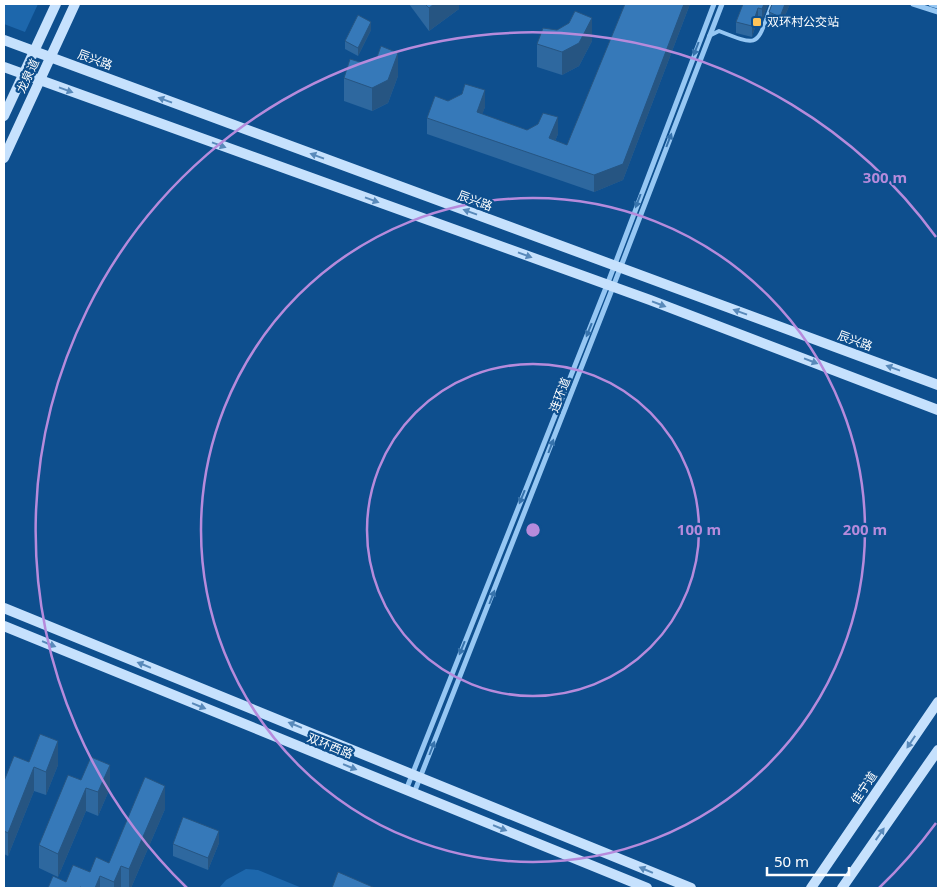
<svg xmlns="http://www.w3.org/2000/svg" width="942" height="892" viewBox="0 0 942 892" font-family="'Noto Sans','Noto Sans SC',sans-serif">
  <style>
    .green { fill: #1d67ac }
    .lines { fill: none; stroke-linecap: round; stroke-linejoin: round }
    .lane { stroke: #96c7f3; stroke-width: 4 }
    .street { stroke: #96c7f3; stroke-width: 5 }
    .secondary { stroke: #c6e1fd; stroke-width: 10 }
    .wall { fill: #2e689f }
    .shaded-wall { fill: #265582 }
    .building { fill: #3679b9; stroke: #265582 }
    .oneway { fill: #3773ac }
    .oneway2 { fill: #5889ba }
    .ring { fill: none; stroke: #b68bdc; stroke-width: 2.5 }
    .poi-dot { fill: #ffc459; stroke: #0e4f8e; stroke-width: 2 }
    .labels { text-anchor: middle; stroke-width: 4.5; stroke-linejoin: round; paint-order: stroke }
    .poi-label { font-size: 12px; fill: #fff; stroke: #0e4f8e; text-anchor: start }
    .street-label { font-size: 12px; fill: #fff; stroke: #0e4f8e }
    .centre { fill: #b68bdc; stroke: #0e4f8e; stroke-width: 2.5 }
    .ring-label { font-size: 15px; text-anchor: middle; font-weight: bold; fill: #b68bdc; stroke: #0e4f8e; stroke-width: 4.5; stroke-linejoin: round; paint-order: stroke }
  </style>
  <rect width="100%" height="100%" fill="#0e4f8e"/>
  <g class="green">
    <path d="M4,4h34l-13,28 -21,-8z"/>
    <path d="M246,869l12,1 44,18h-83l7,-8z"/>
  </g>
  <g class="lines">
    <path class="lane" d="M709,36l10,-5c43,17 37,14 53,-27"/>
    <g class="street">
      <path d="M913,4l25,8"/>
      <path d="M931,4l7,2"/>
      <path d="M406,790l201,-505 107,-281"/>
      <path d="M414,793l199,-506 109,-283"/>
    </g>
    <g class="secondary">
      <path d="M4,40l934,345"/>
      <path d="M4,67l646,233 288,110"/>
      <path d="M4,116l52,-112"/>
      <path d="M4,158l71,-154"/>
      <path d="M4,608l687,280"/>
      <path d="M4,626l643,262"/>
      <path d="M811,888l127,-186"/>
      <path d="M842,888l96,-138"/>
    </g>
  </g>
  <g class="wall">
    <path d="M409,4h50v5l-30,22z"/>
    <path d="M625,4h65l-67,176 -29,12 -167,-58v-16l21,-17 37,6 -3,7 45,16 31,4 -3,7 12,4z"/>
    <path d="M743,4h25l-6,16 -4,-2 -6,19 -16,-4v-11z"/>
    <path d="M772,4h18l-10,23 -11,-4v-11z"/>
    <path d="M371,30l-13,26 -13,-7v-8z"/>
    <path d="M592,41l-13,25 -17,9 -25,-8v-23z"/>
    <path d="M398,76l-10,27 -16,8 -28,-10v-23z"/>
    <path d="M29,762l29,3 -12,30 -12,-4 -26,65 -4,-2v-73z"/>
    <path d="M81,780l29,8 -12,28 -12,-5 -28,66 -19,-9v-23z"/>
    <path d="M165,809l-34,79h-83l42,-16 19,-9z"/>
    <path d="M219,843l-11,27 -35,-14v-12z"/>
  </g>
  <g class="shaded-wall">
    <path d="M434,4h25v5l-30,22v-23z"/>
    <path d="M684,4h6l-67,176 -29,12v-17z"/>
    <path d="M764,4h4l-6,16v-11z"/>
    <path d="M785,4h5l-10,23v-10z"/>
    <path d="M758,8v10l-6,19v-11z"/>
    <path d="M592,18v23l-13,25 -17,9v-23z"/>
    <path d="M371,22v8l-13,26v-8z"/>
    <path d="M398,53v23l-10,27 -16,8v-23z"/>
    <path d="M485,90v17l-8,22v-17z"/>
    <path d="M558,117v17l-9,21v-17z"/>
    <path d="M58,741v24l-12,30v-23z"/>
    <path d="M110,765v23l-12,28v-24z"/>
    <path d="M34,767v24l-26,65v-23z"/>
    <path d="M165,786v23l-34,79h-2v-19z"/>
    <path d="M86,788v23l-28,66v-23z"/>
    <path d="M219,831v12l-11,27v-12z"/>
    <path d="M121,866v22h-7v-6z"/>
    <path d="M100,876v12h-5z"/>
  </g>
  <g class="building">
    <path d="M425,4h9l-5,4z"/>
    <path d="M625,4h59l-61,160 -29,11 -167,-57 8,-22 13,5 14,-7 3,-10 20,6 -8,22 50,18 11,-6 5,-11 15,4 -9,21 18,7z"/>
    <path d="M743,4h21l-2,5 -4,-1 -6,18 -16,-4z"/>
    <path d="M772,4h13l-5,13 -11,-5z"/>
    <path d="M575,11l17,7 -13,25 -17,9 -25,-8 6,-16 14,2 12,-7z"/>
    <path d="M358,15l13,7 -13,26 -13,-7z"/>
    <path d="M381,46l17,7 -10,27 -16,8 -28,-10 6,-19 13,4 14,-6z"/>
    <path d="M40,734l18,7 -12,31 -12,-5 -26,66 -4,-2v-50l10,-25 15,6z"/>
    <path d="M91,757l19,8 -12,27 -12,-4 -28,66 -19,-9 29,-70 13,5z"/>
    <path d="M145,777l20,9 -36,83 -8,-3 -7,16 -14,-6 -5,12h-12l-3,-1 -1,1h-31l5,-12 13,6 7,-17 17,7 6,-15 13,6z"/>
    <path d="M183,817l36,14 -11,27 -35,-14z"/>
    <path d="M338,872l37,16h-43z"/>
  </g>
  <defs><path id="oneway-solid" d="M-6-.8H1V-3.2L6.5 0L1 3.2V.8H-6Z" transform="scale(1.25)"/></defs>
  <g class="oneway">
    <use href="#oneway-solid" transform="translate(696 49) rotate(111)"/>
    <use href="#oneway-solid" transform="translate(669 140) rotate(-69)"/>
    <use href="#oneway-solid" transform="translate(638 201) rotate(111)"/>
    <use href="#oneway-solid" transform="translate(589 330) rotate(112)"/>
    <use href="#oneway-solid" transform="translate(551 446) rotate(-69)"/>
    <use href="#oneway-solid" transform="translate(522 497) rotate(112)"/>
    <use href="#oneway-solid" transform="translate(492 597) rotate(-69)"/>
    <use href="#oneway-solid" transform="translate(462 648) rotate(112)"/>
    <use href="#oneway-solid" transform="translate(432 748) rotate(-69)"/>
  </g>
  <g class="oneway2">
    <use href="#oneway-solid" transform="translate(66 90) rotate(20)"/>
    <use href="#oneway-solid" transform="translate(165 100) rotate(-160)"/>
    <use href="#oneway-solid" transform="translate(219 145) rotate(20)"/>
    <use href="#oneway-solid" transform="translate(317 156) rotate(-160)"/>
    <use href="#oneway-solid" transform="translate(372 200) rotate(20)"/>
    <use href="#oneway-solid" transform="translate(470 212) rotate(-160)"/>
    <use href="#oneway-solid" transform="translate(525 255) rotate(20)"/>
    <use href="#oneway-solid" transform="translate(659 304) rotate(21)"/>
    <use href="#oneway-solid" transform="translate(740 312) rotate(-160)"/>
    <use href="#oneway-solid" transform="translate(811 361) rotate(21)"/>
    <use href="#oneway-solid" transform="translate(893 368) rotate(-160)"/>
    <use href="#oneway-solid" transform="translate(49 644) rotate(22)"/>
    <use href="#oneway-solid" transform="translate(144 665) rotate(-158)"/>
    <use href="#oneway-solid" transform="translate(199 706) rotate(22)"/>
    <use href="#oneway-solid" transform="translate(295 725) rotate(-158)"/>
    <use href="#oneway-solid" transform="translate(911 742) rotate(124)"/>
    <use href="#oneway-solid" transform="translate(350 767) rotate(22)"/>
    <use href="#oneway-solid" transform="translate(500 828) rotate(22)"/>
    <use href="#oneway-solid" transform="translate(880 834) rotate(-55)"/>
    <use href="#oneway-solid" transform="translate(646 870) rotate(-157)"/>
  </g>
  <g class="ring">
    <circle cx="533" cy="530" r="166"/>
    <circle cx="533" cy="530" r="332"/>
    <path d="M936 823A498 498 0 0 1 879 888M187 888A498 498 0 1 1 936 237"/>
  </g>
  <rect class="poi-dot" x="752" y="17" width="10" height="10" rx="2.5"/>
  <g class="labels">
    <g class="poi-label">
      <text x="767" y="26">双环村公交站</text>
    </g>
    <g class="street-label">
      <text transform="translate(95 60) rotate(20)" y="4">辰兴路</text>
      <text transform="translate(28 76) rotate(-65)" y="4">龙泉道</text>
      <text transform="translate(475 201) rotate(20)" y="4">辰兴路</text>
      <text transform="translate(855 341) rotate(20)" y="4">辰兴路</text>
      <text transform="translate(560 395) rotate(-69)" y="4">连环道</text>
      <text transform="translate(330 746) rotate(22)" y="4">双环西路</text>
      <text transform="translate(864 788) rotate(-56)" y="4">佳宁道</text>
    </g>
  </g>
  <circle cx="533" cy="530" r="8" class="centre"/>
  <g class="ring-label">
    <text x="885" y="183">300 m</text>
    <text x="699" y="535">100 m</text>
    <text x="865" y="535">200 m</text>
  </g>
  <rect width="942" height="892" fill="none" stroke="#ffffff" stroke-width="10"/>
  <path d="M767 867v8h82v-8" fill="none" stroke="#ffffff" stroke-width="2.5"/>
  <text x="774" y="867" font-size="15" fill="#ffffff" stroke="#0e4f8e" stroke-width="4" paint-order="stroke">50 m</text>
</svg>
